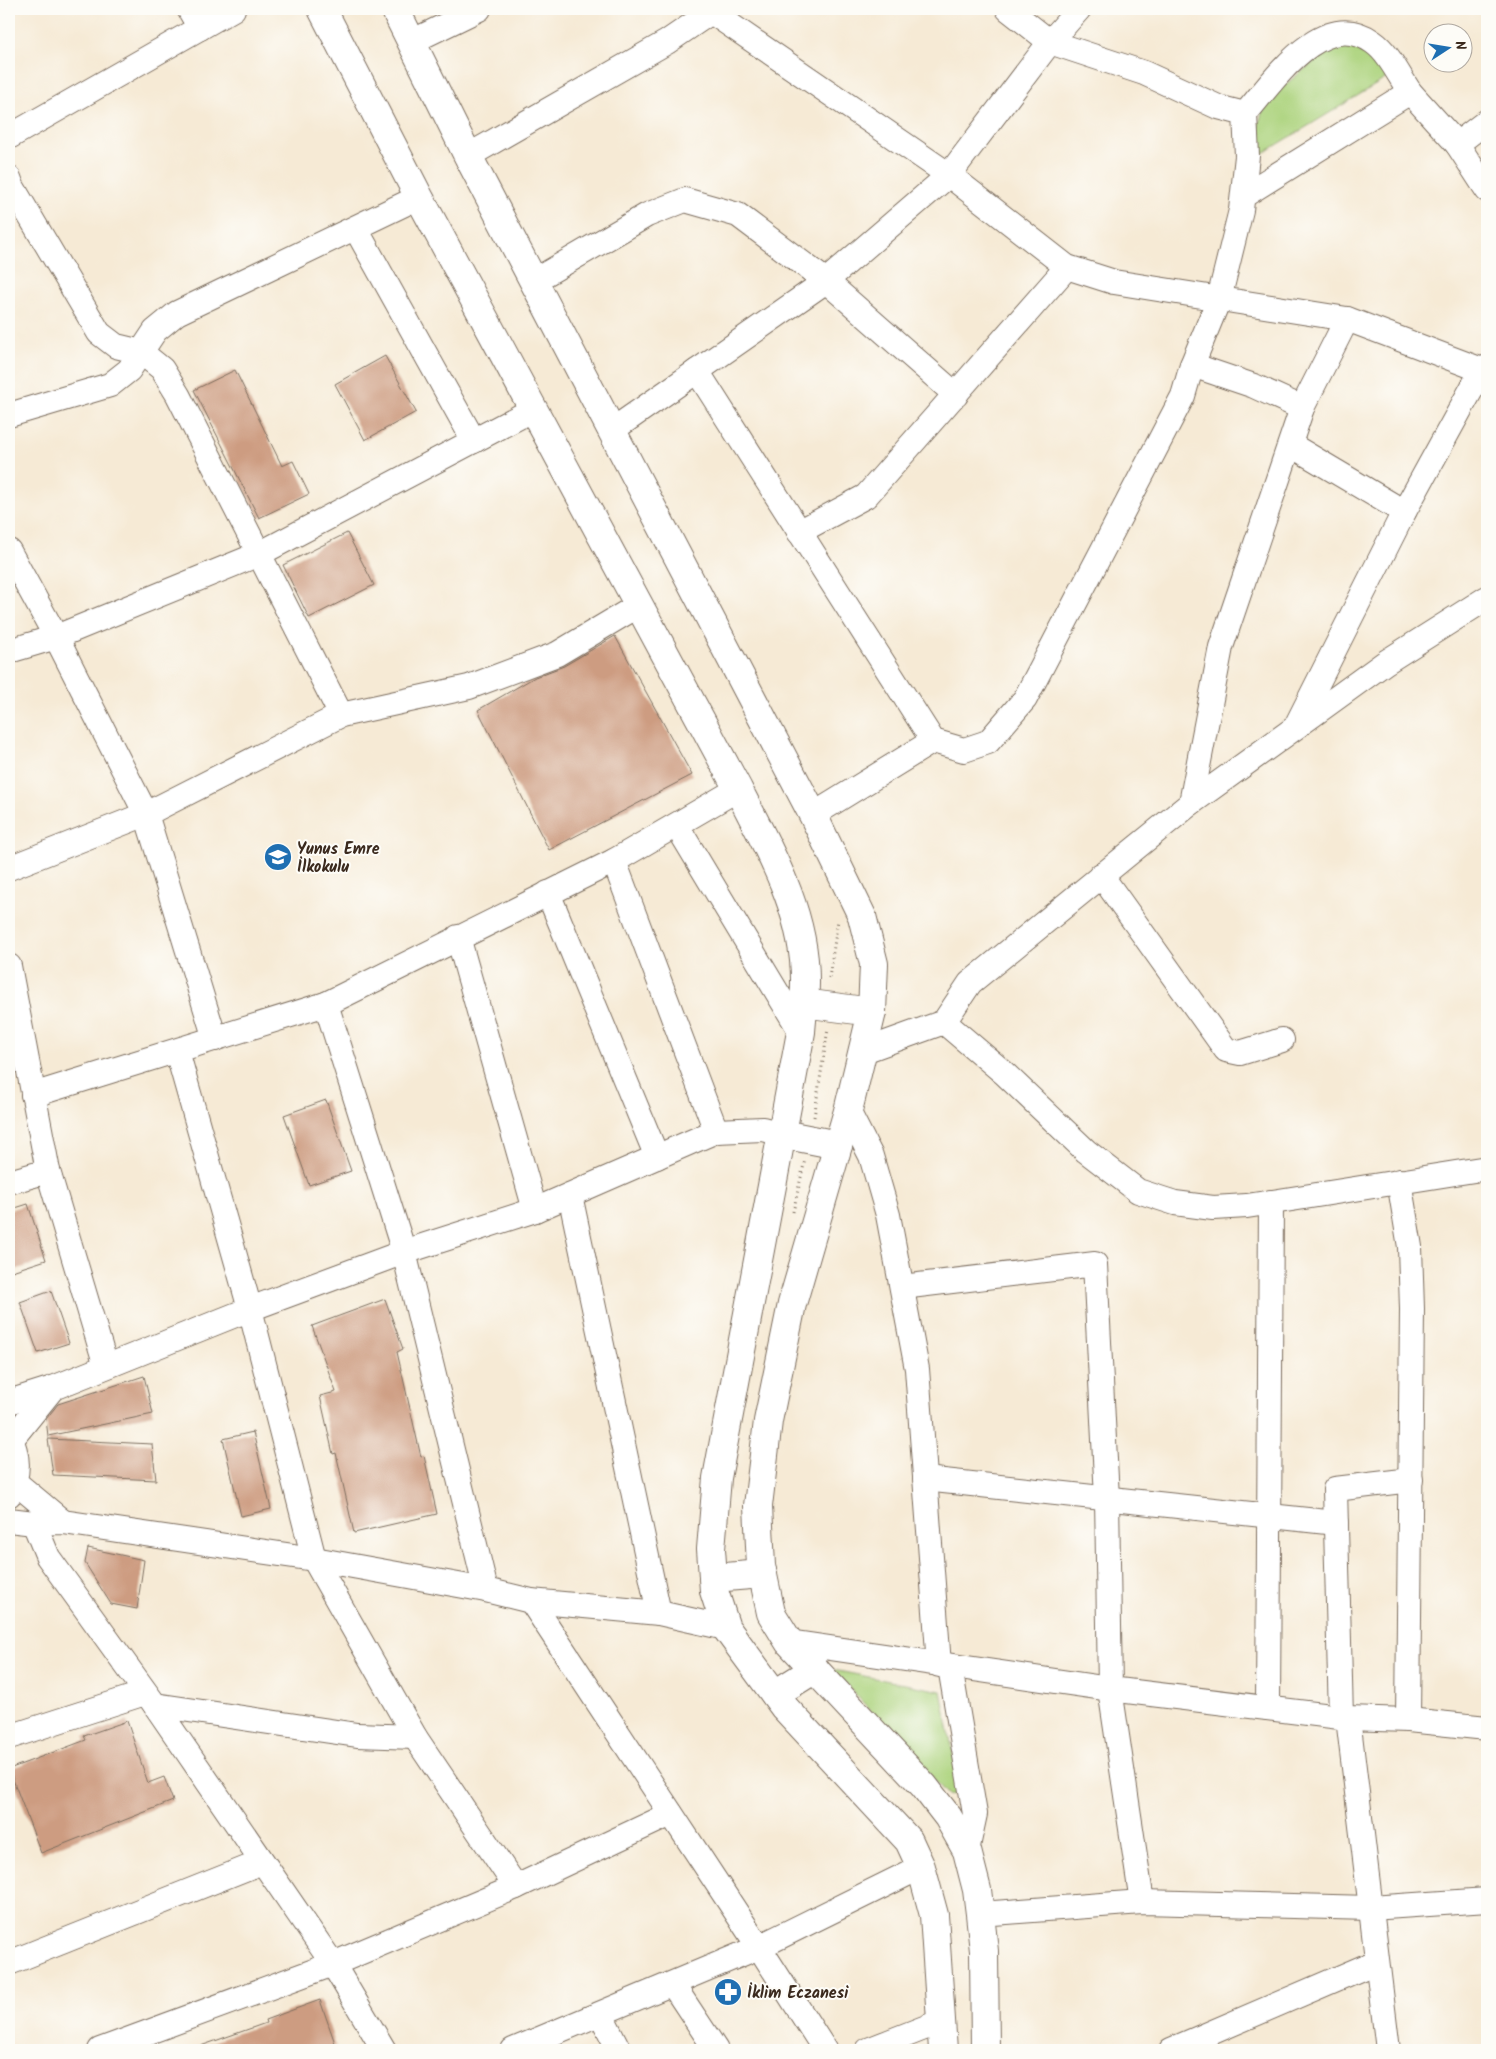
<svg xmlns="http://www.w3.org/2000/svg" width="1496" height="2059" viewBox="0 0 1496 2059" font-family="Kalam,sans-serif">
  <style>
    .green { fill: #acd37d; stroke: #747e4e }
    .building { fill: #cd9c81 }
    .lines { fill: none; stroke-linecap: round; stroke-linejoin: round }
    .minor-casing { stroke: #7c6d5e; stroke-width: 26 }
    .major-casing { stroke: #7c6d5e; stroke-width: 30 }
    .path { stroke: #7c6d5e; stroke-width: 3; stroke-dasharray: 1 4; stroke-linecap: butt }
    .minor { stroke: #fff; stroke-width: 24 }
    .major { stroke: #fff; stroke-width: 28 }
    .labels { text-anchor: middle; stroke-width: 4; stroke-linejoin: round; paint-order: stroke }
    .poi-label { font-size: 16px; font-weight: bold; fill: #3b2a1e; stroke: #fdfcf7; text-anchor: start }
  </style>
  <rect width="100%" height="100%" fill="#fdfcf7"/>
  <filter id="ink" filterUnits="userSpaceOnUse"><feTurbulence type="fractalNoise" baseFrequency=".02" numOctaves="2"/><feDisplacementMap in="SourceGraphic" scale="10" xChannelSelector="R" yChannelSelector="G"/><feConvolveMatrix kernelMatrix="1 2 1 2 8 2 1 2 1" color-interpolation-filters="sRGB"/></filter>
  <filter id="wash" filterUnits="userSpaceOnUse"><feTurbulence type="fractalNoise" baseFrequency=".0096" numOctaves="4" result="noise"/><feDisplacementMap in="SourceGraphic" scale="20" xChannelSelector="R" yChannelSelector="G"/><feGaussianBlur stdDeviation="1.12" result="paint"/><feColorMatrix in="noise" values="0 0 0 0 0 0 0 0 0 0 0 0 0 0 0 0 0 1.4 0 .05"/><feComposite in="paint" operator="in"/></filter>
  <g filter="url(#wash)">
    <rect width="100%" height="100%" fill="#f6ead5"/>
    <g class="green">
      <path d="M1361,37l29,39 -131,80 -4,-17 10,-38 78,-63z"/>
      <path d="M833,1670l108,21 19,100 -11,5z"/>
    </g>
    <g id="blocks">
      <g class="building">
        <path d="M385,356l31,56 -51,28 -30,-56z"/>
        <path d="M235,370l47,96 11,-5 16,33 -50,24 -65,-128z"/>
        <path d="M347,533l27,52 -65,33 -26,-53z"/>
        <path d="M615,636l77,139 -143,75 -71,-140 57,-33 29,-11z"/>
        <path d="M326,1100l25,71 -42,14 -25,-70z"/>
        <path d="M28,1204l18,56 -34,11 -3,-9v-52z"/>
        <path d="M51,1291l18,52 -31,10 -18,-51z"/>
        <path d="M385,1299l18,50 -6,3 24,105 3,-1 13,58 -83,19 -18,-80 -3,1 -13,-58 16,-4 -24,-66z"/>
        <path d="M144,1376l9,38 -105,22 -2,-17 12,-15z"/>
        <path d="M253,1432l18,77 -30,7 -18,-77z"/>
        <path d="M48,1439l104,5 4,36 -103,-5z"/>
        <path d="M88,1548l56,12 -7,49 -26,-5 -26,-41z"/>
        <path d="M127,1721l21,62 16,-6 9,24 -132,52 -32,-84 77,-29 -2,-4z"/>
        <path d="M320,2000l16,46 -13,4h-128v-2l71,-25 -1,-3z"/>
      </g>
    </g>
  </g>
  <g filter="url(#ink)">
    <use href="#blocks" fill-opacity="0" stroke="#7c6d5e" stroke-width="1"/>
    <g class="lines">
      <defs>
        <g id="minor">
          <path d="M189,9l11,19"/>
          <path d="M707,9l242,166 118,92 47,15 233,37 140,53"/>
          <path d="M411,42l68,-33"/>
          <path d="M1245,114c28,-32 77,-108 128,-72 16,11 26,34 37,50"/>
          <path d="M1487,121l-30,23 30,46"/>
          <path d="M9,137l224,-128"/>
          <path d="M468,156l199,-114 44,-30"/>
          <path d="M9,178l3,8 87,147 17,13 25,6 21,17 16,26 163,320"/>
          <path d="M1243,196l167,-104 47,52"/>
          <path d="M356,229l118,212"/>
          <path d="M534,281l113,-66 38,-15 53,15 88,66 130,114"/>
          <path d="M1192,365l62,21 48,22"/>
          <path d="M697,371l236,370 31,9 24,-8 37,-43 158,-303 9,-31 27,-66 22,-89 6,-54 -2,-42 -27,-7 -74,-34 -94,-31 29,-33"/>
          <path d="M9,415l101,-30 19,-15 26,-39 22,-18 242,-116"/>
          <path d="M611,431l215,-150 123,-106 101,-133 -42,-33"/>
          <path d="M1291,445l113,67"/>
          <path d="M799,532l67,-36 201,-229"/>
          <path d="M9,551l47,86 90,177 69,225"/>
          <path d="M9,651l47,-14 203,-83 275,-145"/>
          <path d="M1297,724l107,-212 78,-142 5,-3"/>
          <path d="M1191,803l30,-156 81,-239 45,-89"/>
          <path d="M813,815l120,-74"/>
          <path d="M677,826l124,206"/>
          <path d="M614,861l102,270"/>
          <path d="M9,868l137,-54 195,-99 128,-28 88,-33 82,-49"/>
          <path d="M1101,875l125,175 14,3 42,-13"/>
          <path d="M548,893l109,264"/>
          <path d="M458,937l77,273"/>
          <path d="M9,966l39,205 58,195"/>
          <path d="M326,1004l78,248 82,338"/>
          <path d="M944,1022l60,51 82,78 52,40 37,12 38,5 34,-2 240,-38"/>
          <path d="M177,1051l73,258 64,250 101,178 101,150"/>
          <path d="M861,1052l83,-30 26,-39 221,-180 195,-141 101,-64"/>
          <path d="M33,1095l293,-91 288,-143 124,-72"/>
          <path d="M848,1111l23,45 17,59 29,154 22,296"/>
          <path d="M1399,1181l11,66 2,62 -4,411"/>
          <path d="M9,1182l39,-11"/>
          <path d="M570,1195l89,418"/>
          <path d="M902,1287l193,-23 12,234 3,191 32,213"/>
          <path d="M9,1402l44,-14 197,-79 154,-57 131,-42 181,-79 47,-2 19,5"/>
          <path d="M9,1434c10,22 11,39 0,61"/>
          <path d="M11,1440l42,-52"/>
          <path d="M925,1479l411,44"/>
          <path d="M15,1482l48,40"/>
          <path d="M9,1520l25,3 29,-1 251,37 172,31 45,11 128,12 67,15"/>
          <path d="M34,1523l14,34 107,148 178,259 51,86"/>
          <path d="M531,1601l228,346 66,103"/>
          <path d="M789,1642l321,47 238,29 60,2 79,8"/>
          <path d="M950,1667l25,147 -8,37"/>
          <path d="M155,1705l202,30 58,2"/>
          <path d="M1268,1708l3,-506"/>
          <path d="M1341,1717l-6,-228 76,-9"/>
          <path d="M1348,1718l40,332"/>
          <path d="M9,1737l136,-44"/>
          <path d="M980,1914l162,-12 229,6 116,-8"/>
          <path d="M9,1963l253,-101"/>
          <path d="M673,1985l43,65"/>
          <path d="M601,2015l18,35"/>
          <path d="M100,2050l233,-86 183,-77 155,-73"/>
          <path d="M513,2050l246,-103 162,-80"/>
          <path d="M868,2050l74,-29"/>
          <path d="M1171,2050l205,-88"/>
        </g>
        <g id="major">
          <path d="M322,9l97,188 319,592c31,61 68,123 67,194 0,16 -3,33 -4,49l-84,446 -6,71 3,42 12,37 58,79 125,134 12,26 13,48 9,135"/>
          <path d="M395,9l73,147 345,659 49,101 12,48 -2,48 -24,99 -56,193 -24,117 -10,85 3,60 10,47 18,29 135,144 24,31 19,34 10,39 3,24 4,37 1,99"/>
          <path d="M803,1003l69,9"/>
          <path d="M782,1134l56,11"/>
          <path d="M713,1578l50,-4"/>
          <path d="M775,1694l40,-25"/>
        </g>
      </defs>
      <use href="#minor" class="minor-casing"/>
      <use href="#major" class="major-casing"/>
      <g class="path">
        <path d="M829,978l9,-58"/>
        <path d="M814,1117l14,-88"/>
        <path d="M793,1212l12,-52"/>
      </g>
      <use href="#minor" class="minor"/>
      <use href="#major" class="major"/>
    </g>
  </g>
  <defs>
    <symbol id="school-disc" viewBox="-11 -11 22 22"><circle r="9.5" fill="#1f6fb2" stroke="#fdfcf7"/><path d="M0-5L7-2L0 1L-7-2ZM-4 1L0 2.5L4 1V4Q0 6-4 4Z" fill="#fff"/></symbol>
    <symbol id="pharmacy-disc" viewBox="-11 -11 22 22"><circle r="9.5" fill="#1f6fb2" stroke="#fdfcf7"/><path d="M-2-6h4v4h4v4h-4v4h-4v-4h-4v-4h4Z" fill="#fff"/></symbol>
  </defs>
  <g fill-rule="evenodd">
    <use href="#school-disc" x="262" y="841" width="32" height="32"/>
    <use href="#pharmacy-disc" x="712" y="1976" width="32" height="32"/>
  </g>
  <g class="labels">
    <g class="poi-label">
      <text x="297" y="854">Yunus Emre<tspan x="297" dy="18">İlkokulu</tspan></text>
      <text x="747" y="1998">İklim Eczanesi</text>
    </g>
  </g>
  <rect width="1496" height="2059" fill="none" stroke="#fdfcf7" stroke-width="30"/>
  <g transform="translate(1448 48) rotate(78)"><circle r="24" fill="#fdfcf7" stroke="#afa8a0"/>
  <path d="M0-4L9 19L0 12L-9 19Z" fill="#1f6fb2"/>
  <text y="-8" font-size="14" font-weight="bold" text-anchor="middle" fill="#3b2a1e">N</text>
  </g>
</svg>
